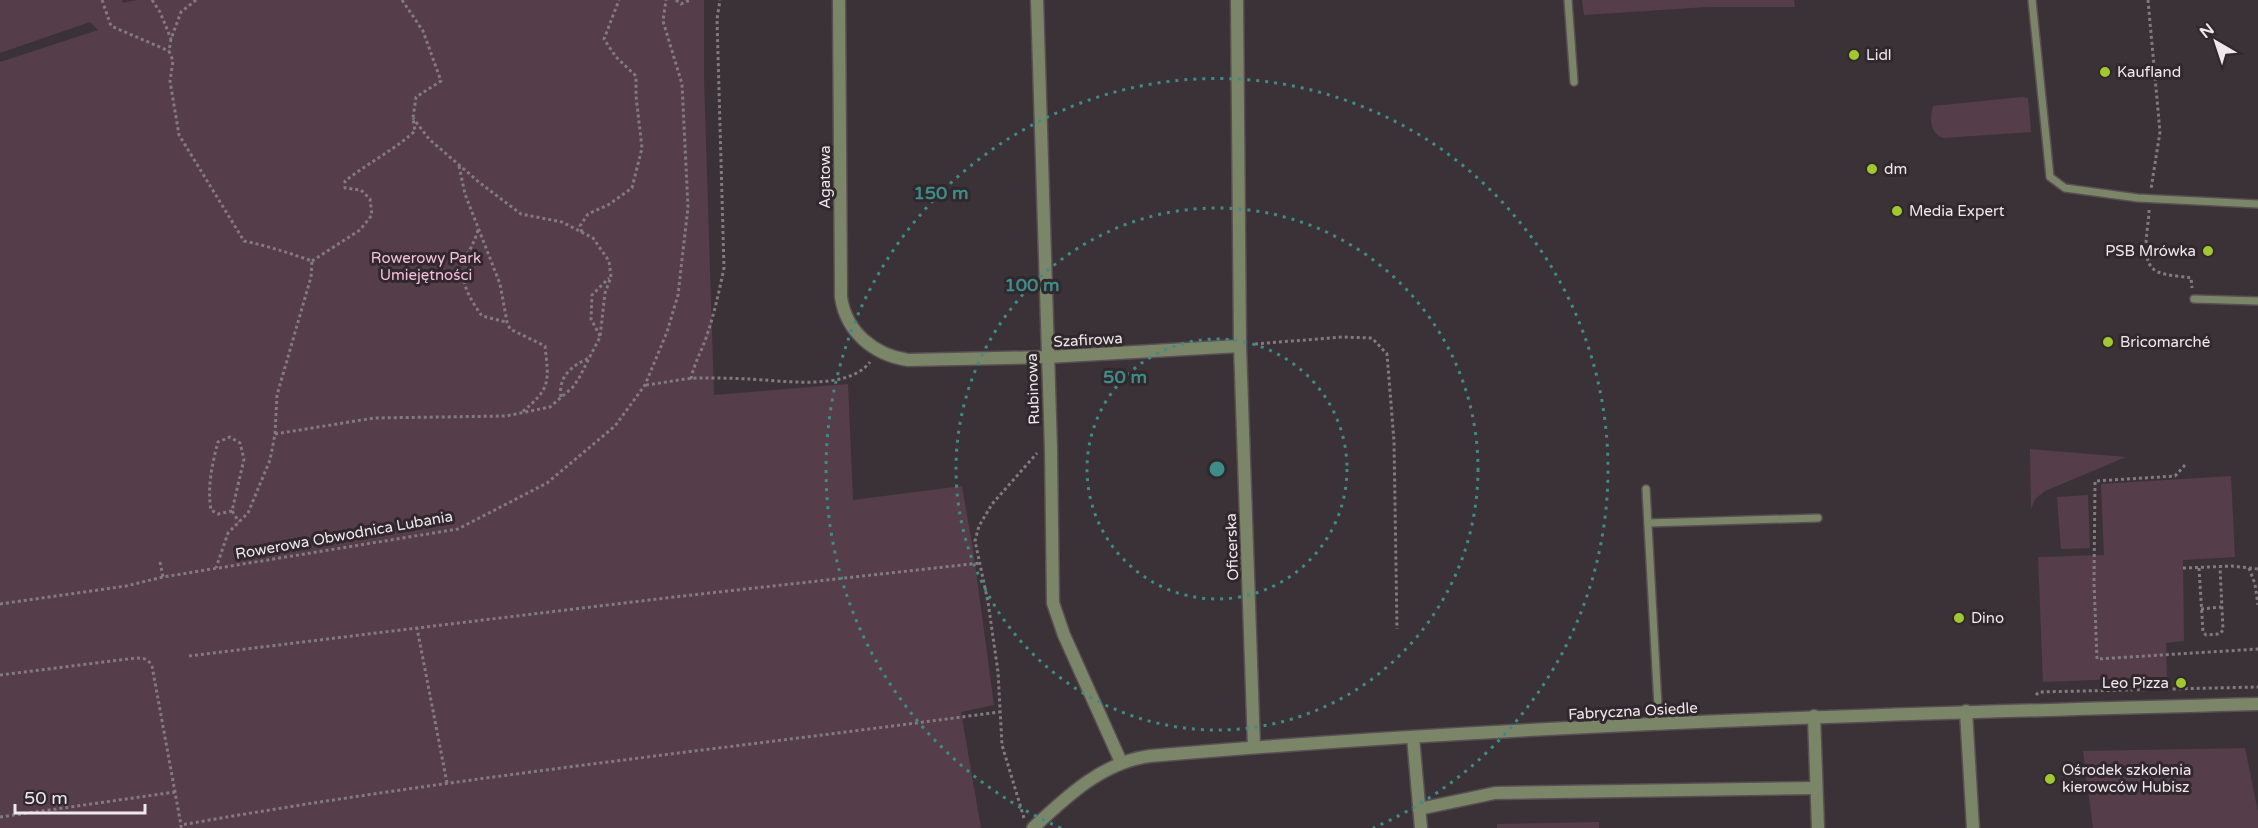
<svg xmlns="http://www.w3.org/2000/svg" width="2258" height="828" viewBox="0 0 2258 828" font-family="'Varela Round',sans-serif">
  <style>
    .green { fill: #563d4a }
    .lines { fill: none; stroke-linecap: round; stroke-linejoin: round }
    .lane-casing { stroke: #584f54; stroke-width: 10 }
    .street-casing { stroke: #584f54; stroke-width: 15 }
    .path { stroke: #827a7f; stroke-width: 3; stroke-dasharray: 3 3; stroke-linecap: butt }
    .lane { stroke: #7b8668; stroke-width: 7 }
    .street { stroke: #7b8668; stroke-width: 12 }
    .ring { fill: none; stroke: #3c8d87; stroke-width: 3; stroke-dasharray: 3 6 }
    .poi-dot { fill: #a0c92b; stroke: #31282d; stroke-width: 2 }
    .labels { text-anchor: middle; stroke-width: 6; stroke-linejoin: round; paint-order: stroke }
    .poi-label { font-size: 15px; fill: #eee8eb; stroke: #31282d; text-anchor: start }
    .street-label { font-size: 15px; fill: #eee8eb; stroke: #31282d }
    .park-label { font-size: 15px; fill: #f7c1de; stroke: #31282d }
    .centre { fill: #3c8d87; stroke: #31282d; stroke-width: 3 }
    .ring-label { font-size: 18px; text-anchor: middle; font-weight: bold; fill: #3c8d87; stroke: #31282d; stroke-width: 6; stroke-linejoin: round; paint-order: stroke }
  </style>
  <rect width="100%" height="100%" fill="#3b3237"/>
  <g class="green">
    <path d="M0,0h122l1,3 14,-3h567v80l10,315 134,-11 5,116 109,-14 11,63 21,156 -33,7 20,116h-981v-766l98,-32 -8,-8 -90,31z"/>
    <path d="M1582,0h212l1,7h-88l-123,8z"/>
    <path d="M2022,97l6,1 3,34 -88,6c-14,-6 -13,-19 -10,-32z"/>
    <path d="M2030,449l96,8 -81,34 -10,8 -4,10z"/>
    <path d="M2231,476l4,81 -52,3 1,81 -18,2 1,34 -124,5 -5,-125 66,-2 -3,-71z"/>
    <path d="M2088,495l2,53 -29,1 -4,-52z"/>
    <path d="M2245,748l13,64v16h-165l-10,-77z"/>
    <path d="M1599,822v6h-102v-4z"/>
  </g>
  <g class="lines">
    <defs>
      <g id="lane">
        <path d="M1568,0l6,82"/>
        <path d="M2032,0l18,177 15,11 73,10 120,6"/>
        <path d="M2194,299l64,2"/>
        <path d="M1646,489l13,235"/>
        <path d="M1648,523l170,-5"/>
      </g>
      <g id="street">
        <path d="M839,0l2,297c5,35 33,58 67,63l139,-3 193,-11"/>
        <path d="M1037,0l14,450 2,153 11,32 57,127"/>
        <path d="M1237,0l3,346 14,401"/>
        <path d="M1966,711l7,117"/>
        <path d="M1814,716l4,112"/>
        <path d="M1413,737l8,91"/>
        <path d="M1419,809l76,-16 321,-5"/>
        <path d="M1033,828c34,-32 70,-66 117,-72 369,-32 738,-42 1108,-52"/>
      </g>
    </defs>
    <use href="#lane" class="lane-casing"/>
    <use href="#street" class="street-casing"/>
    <g class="path">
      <path d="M102,0l9,26 58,25"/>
      <path d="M152,0l8,12 11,27"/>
      <path d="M196,0l-15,12 -10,27 -2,12 4,10 -3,20 9,54 65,106c24,5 45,12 68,20l-1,16 -34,118 -2,39 -5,26 -22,53 -20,20 -12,35"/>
      <path d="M676,0l5,4 9,-4"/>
      <path d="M2148,0l12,132 -9,57"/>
      <path d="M459,166l6,28 35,90 7,38 3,7 35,17c4,37 6,42 -24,67"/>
      <path d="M2149,210c0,18 -11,53 9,62 10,4 23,4 33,6l1,10"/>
      <path d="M478,230c-3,10 -7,18 -12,27 -9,22 4,42 16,59l24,6"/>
      <path d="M582,232l-2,-6 8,-12 20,-9 24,-17 10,-40 -6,-52v-20l-20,-19 -12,-18 15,-39"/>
      <path d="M312,261l48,-31 12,-15 -2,-16 -9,-9 -16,-2v-7c23,-18 49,-31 70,-50l-2,-13 3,-21 25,-16 -18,-50 -21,-31"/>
      <path d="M600,336l-9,-17 1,-24 17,-17"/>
      <path d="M1255,344l87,-7 30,1 15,16 7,87 3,188"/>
      <path d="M691,379c3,-15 10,-27 15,-41 8,-23 13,-46 18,-70l-7,-249 3,-19"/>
      <path d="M646,385c17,-2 34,-6 50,-7 17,0 34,0 51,1 34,1 100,13 123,-17"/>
      <path d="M561,397c-3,-20 10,-31 28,-39"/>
      <path d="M275,434l99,-16 132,-2 44,-9 23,-20 6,-9 21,-41 5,-44 6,-16 -2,-16 -16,-23 -31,-16 -41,-8 -41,-31 -51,-44 -16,-21"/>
      <path d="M2185,465l-10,11 -80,5 -1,102 3,76 161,-10"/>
      <path d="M232,511l-14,3 -7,-4c-4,-22 1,-46 7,-68l12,-5 10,6 4,16 -12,52 7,11"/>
      <path d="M160,562l3,15"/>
      <path d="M2183,568l49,-2 26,3"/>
      <path d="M2199,568l4,64 3,3 14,-1 3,-4 -3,-63"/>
      <path d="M2249,568l6,16 3,21"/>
      <path d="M0,604l126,-18 37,-9 295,-48 89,-46 68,-57 30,-41 22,-53 11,-37 10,-88 -6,-123 -19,-63 3,-21"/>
      <path d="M2201,609l20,-2"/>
      <path d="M189,656l228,-28"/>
      <path d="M0,675l136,-17c8,0 12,1 16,8l29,159"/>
      <path d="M2036,695l3,-3 219,-5"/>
      <path d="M447,783l-30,-155 257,-31 306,-34"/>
      <path d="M0,817l175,-25"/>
      <path d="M1024,818l-22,-73 -4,-73 -10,-70 -13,-61 4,-15 13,-22 45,-51"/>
      <path d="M181,828v-3c271,-48 545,-76 818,-113"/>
    </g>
    <use href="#lane" class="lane"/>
    <use href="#street" class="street"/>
  </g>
  <g class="ring">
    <circle cx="1217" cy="469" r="130"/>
    <circle cx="1217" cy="469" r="261"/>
    <path d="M1061 828A391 391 0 1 1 1373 828"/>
  </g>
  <g class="poi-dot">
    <circle cx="1854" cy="55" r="6"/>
    <circle cx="2105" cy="72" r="6"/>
    <circle cx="1872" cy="169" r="6"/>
    <circle cx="1897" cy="211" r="6"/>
    <circle cx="2208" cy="251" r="6"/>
    <circle cx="2108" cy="342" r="6"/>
    <circle cx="1959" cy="618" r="6"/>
    <circle cx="2181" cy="683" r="6"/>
    <circle cx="2050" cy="779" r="6"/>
  </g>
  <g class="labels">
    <g class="poi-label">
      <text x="1866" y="60">Lidl</text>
      <text x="2117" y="77">Kaufland</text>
      <text x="1884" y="174">dm</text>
      <text x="1909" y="216">Media Expert</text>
      <text x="2196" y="256" text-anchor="end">PSB Mrówka</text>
      <text x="2120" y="347">Bricomarché</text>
      <text x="1971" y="623">Dino</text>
      <text x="2169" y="688" text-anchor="end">Leo Pizza</text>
      <text x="2062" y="775">Ośrodek szkolenia<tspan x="2062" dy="17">kierowców Hubisz</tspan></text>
    </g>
    <g class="street-label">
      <text transform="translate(825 177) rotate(-90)" y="5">Agatowa</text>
      <text transform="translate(1088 340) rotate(-3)" y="5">Szafirowa</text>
      <text transform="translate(1033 389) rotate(-92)" y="5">Rubinowa</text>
      <text transform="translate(344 535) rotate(-10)" y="5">Rowerowa Obwodnica Lubania</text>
      <text transform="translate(1232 547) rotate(-92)" y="5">Oficerska</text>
      <text transform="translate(1633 711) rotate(-3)" y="5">Fabryczna Osiedle</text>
    </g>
    <g class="park-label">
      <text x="426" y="263">Rowerowy Park<tspan x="426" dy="17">Umiejętności</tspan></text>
    </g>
  </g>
  <circle cx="1217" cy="469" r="9" class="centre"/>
  <g class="ring-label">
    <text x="941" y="199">150 m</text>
    <text x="1032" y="291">100 m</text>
    <text x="1125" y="383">50 m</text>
  </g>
  <g transform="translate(2216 42) rotate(321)" stroke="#31282d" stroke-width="4.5" paint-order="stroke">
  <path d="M0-4.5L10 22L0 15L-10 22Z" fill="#eee8eb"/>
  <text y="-9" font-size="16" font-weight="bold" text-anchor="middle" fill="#eee8eb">N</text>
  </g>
  <path d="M15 804v9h130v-9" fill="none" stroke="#eee8eb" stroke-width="3"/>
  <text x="24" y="804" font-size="18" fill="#eee8eb" stroke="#31282d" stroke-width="4.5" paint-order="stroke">50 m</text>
</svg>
